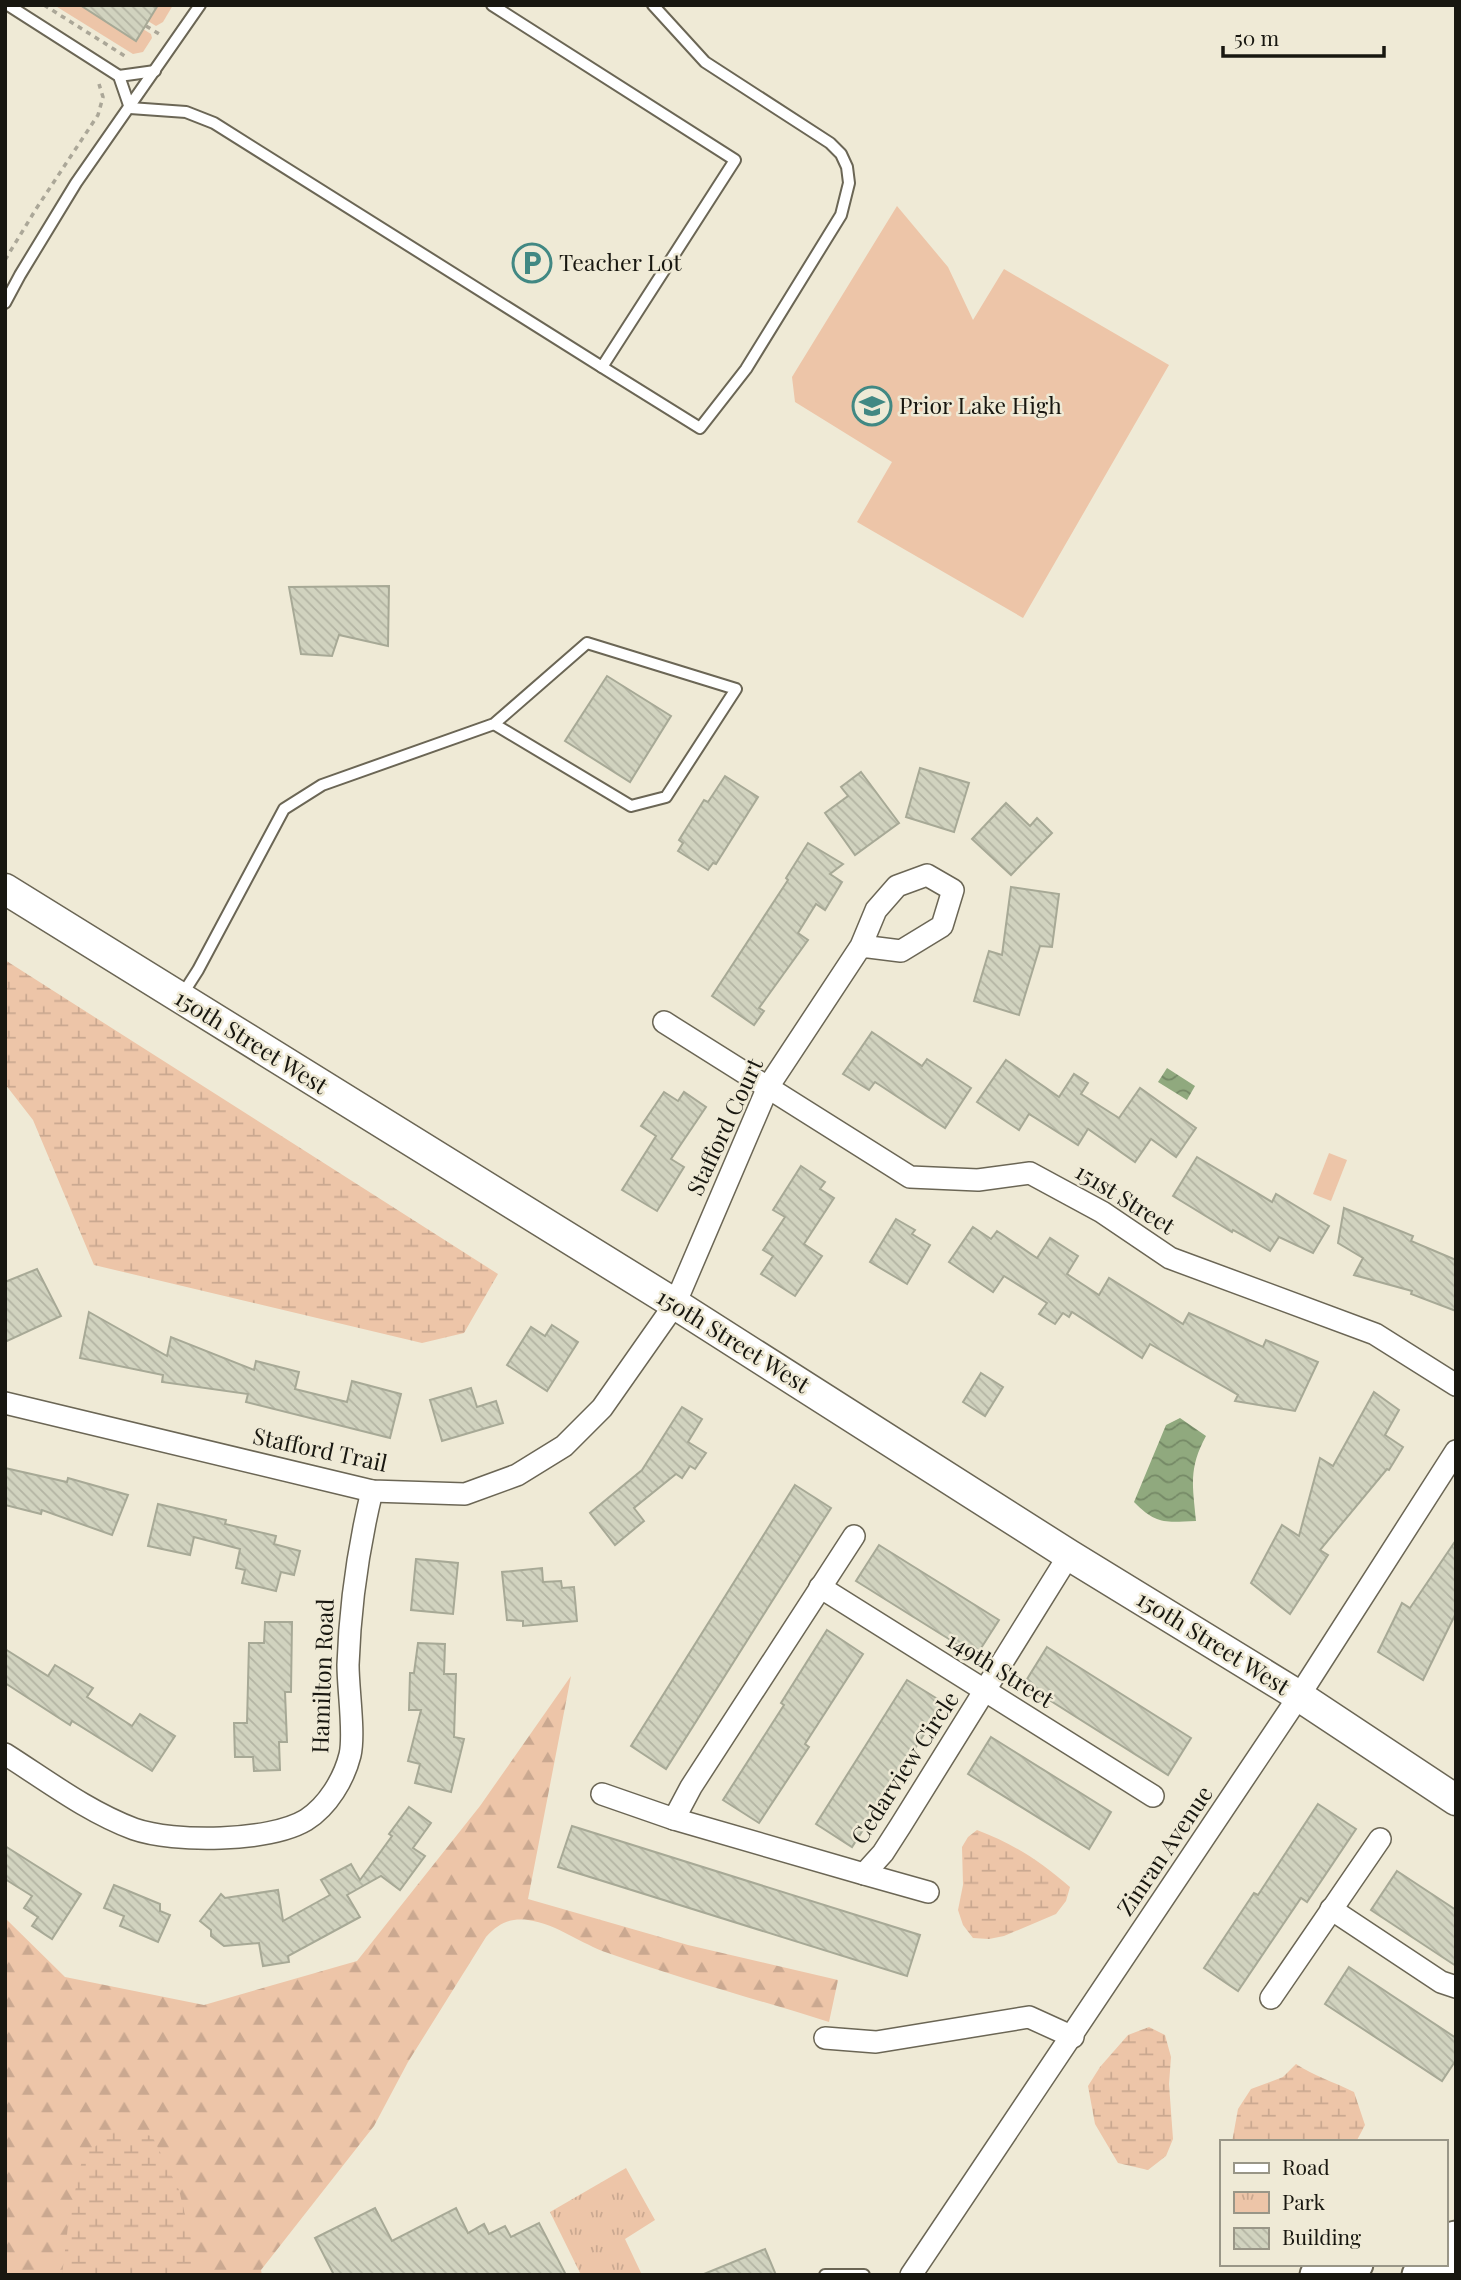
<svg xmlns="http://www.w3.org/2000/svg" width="1461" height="2280" viewBox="0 0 1461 2280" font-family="'Playfair Display',serif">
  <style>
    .green { fill: #edc5a8 }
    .forest { fill: url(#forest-firs) }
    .wetland { fill: url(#wetland-marsh) }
    .park { fill: url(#park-tufts) }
    .water { fill: url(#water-waves) }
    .building { fill: url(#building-back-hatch); stroke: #a7a996; stroke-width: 2 }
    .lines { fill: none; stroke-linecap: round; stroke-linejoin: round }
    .lane-casing { stroke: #6b6655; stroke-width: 14 }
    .street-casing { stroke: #6b6655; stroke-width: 24 }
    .secondary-casing { stroke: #6b6655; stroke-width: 33 }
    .primary-casing { stroke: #6b6655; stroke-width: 37 }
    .path { stroke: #aba798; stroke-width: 3.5; stroke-dasharray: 5 5; stroke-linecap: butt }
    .lane { stroke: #fff; stroke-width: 10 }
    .street { stroke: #fff; stroke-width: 21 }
    .secondary { stroke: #fff; stroke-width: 30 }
    .primary { stroke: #fff; stroke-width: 33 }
    .labels { text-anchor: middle; stroke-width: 5; stroke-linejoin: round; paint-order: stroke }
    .poi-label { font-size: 23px; fill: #181710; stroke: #efead6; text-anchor: start }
    .street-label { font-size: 23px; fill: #181710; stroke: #efead6 }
  </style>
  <defs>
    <pattern id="forest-firs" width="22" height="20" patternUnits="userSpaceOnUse" patternTransform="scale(1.75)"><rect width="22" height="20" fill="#edc5a8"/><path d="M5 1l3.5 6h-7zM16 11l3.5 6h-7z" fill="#caa890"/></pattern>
    <pattern id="wetland-marsh" width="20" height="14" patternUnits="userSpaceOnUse" patternTransform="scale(1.75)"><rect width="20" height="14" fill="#edc5a8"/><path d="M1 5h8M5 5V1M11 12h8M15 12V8" fill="none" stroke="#caa890"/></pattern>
    <pattern id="park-tufts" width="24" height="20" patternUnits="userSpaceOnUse" patternTransform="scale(1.75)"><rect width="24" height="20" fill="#edc5a8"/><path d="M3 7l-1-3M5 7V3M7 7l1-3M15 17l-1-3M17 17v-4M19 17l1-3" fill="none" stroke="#caa890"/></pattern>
    <pattern id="water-waves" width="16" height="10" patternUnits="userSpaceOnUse" patternTransform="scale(1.75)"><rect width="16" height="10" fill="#90a97e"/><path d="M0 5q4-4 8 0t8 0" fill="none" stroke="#758966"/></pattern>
    <pattern id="building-back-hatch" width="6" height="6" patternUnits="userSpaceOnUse" patternTransform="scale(1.75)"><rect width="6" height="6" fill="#d1d3bf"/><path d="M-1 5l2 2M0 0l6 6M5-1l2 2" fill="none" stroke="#b3b4a3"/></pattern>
  </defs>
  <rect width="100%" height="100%" fill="#efead6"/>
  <g class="green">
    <path d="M54,5h26l56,35 7,-11 8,5 1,4 -9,14 -10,2z"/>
    <path d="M158,5h15l-10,17 -7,4 -8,-5z"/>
    <path d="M897,206l51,61 25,53 31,-51 165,96 -146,253 -166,-96 35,-60 -97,-60 -3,-25z"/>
    <path d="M1329,1153l18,7 -16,41 -18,-7z"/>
  </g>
  <path class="forest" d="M571,1676l-43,223 160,46 150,35 -9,42c-73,-23 -148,-43 -221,-69 -27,-9 -51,-29 -80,-33 -19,-2 -29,3 -42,17l-78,125 -34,64 -113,144 1,5h-257v-357l60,59 139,28 153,-44 123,-155z"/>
  <g class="wetland">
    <path d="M5,960l493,314 -34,59 -42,10 -328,-78 -61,-145 -28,-36z"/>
    <path d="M977,1830c37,14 63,31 93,57l-4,14 -10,13 -52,22 -15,3 -16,-1 -10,-13 -5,-15 5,-25 -1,-38 6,-10z"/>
    <path d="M1149,2027l16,8 6,22 -2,27 4,55 -7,17 -18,14 -30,-7 -23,-39 -7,-38 12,-19 28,-32z"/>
    <path d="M1296,2064c18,12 38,18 58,28l11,33 -9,17h-124l6,-33 13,-20 32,-12z"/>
    <path d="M116,2130l36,6 27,54 13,53 1,32h-131l7,-57 14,-62z"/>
  </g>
  <path class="park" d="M626,2168l29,52 -30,19 17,36h-61l-31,-63z"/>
  <g class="water">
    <path d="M1167,1068l28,18 -8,14 -29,-18z"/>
    <path d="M1180,1418l26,18c-18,33 -13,50 -10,85 -32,1 -39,4 -62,-19l32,-77z"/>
  </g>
  <g class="building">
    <path d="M80,5h78l-22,36z"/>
    <path d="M389,586l-1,60 -49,-11 -7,21 -31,-2 -12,-67z"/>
    <path d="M607,676l64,40 -41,66 -65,-41z"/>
    <path d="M920,768l49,15 -15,49 -48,-15z"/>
    <path d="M861,772l38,51 -44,32 -30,-42 23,-17 -7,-9z"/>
    <path d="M725,776l33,21 -42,67 -3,-1 -5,7 -30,-19 5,-8 -4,-3 25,-40 4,2z"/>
    <path d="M1006,803l24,23 7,-8 15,15 -41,42 -39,-36z"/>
    <path d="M808,843l35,21 -13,10 12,8 -17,28 -9,-6 -18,29 10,7 -49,68 5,3 -10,14 -42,-29 76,-116 -2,-2z"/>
    <path d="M1011,887l48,7 -7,53 -12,-1 -21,69 -45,-14 15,-50 13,4z"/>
    <path d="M872,1032l50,34 5,-7 44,29 -26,40 -70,-46 -6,8 -26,-16z"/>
    <path d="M1006,1060l53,37 15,-23 14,9 -7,11 38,24 21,-30 56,40 -20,29 -25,-18 -16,23 -47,-33 -10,16 -49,-31 -10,16 -42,-28z"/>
    <path d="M664,1092l14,9 6,-9 22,15 -35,52 13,8 -27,44 -35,-21 34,-54 -15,-10z"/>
    <path d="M1197,1157l75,45 4,-8 53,32 -16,27 -34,-16 -9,14 -37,-21 -1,2 -59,-36z"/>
    <path d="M801,1166l24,16 -5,7 14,9 -30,46 18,12 -27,40 -34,-22 12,-18 -10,-6 22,-33 -12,-7z"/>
    <path d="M1344,1208l69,28 -2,5 45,19v51l-45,-17 1,-3 -58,-16 9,-17 -25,-15z"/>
    <path d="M896,1219l19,11 -3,4 18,11 -23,39 -37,-22z"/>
    <path d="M973,1227l18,12 6,-8 40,27 13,-20 28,18 -11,18 32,21 10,-17 74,46 6,-11 74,34 3,-7 52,22 -23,49 -60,-10 3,-6 -88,-51 -8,14 -70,-46 -3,5 -6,-4 -8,11 -16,-10 8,-11 -43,-27 -11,16 -44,-30z"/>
    <path d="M37,1269l24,47 -56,26v-60z"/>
    <path d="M89,1312l78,44 4,-19 83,33 2,-9 43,11 -4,17 52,13 5,-21 49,13 -11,44 -144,-36 2,-8 -86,-12 1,-7 -83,-17z"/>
    <path d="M552,1325l26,17 -31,49 -40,-26 24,-38 14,9z"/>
    <path d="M981,1373l22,14 -18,29 -22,-14z"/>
    <path d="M471,1388l6,19 19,-6 7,22 -61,18 -12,-41z"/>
    <path d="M1374,1392l25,18 -14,25 18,12 -14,23 -2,-1 -67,81 8,5 -38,59 -39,-31 31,-58 17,11 21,-78 13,8z"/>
    <path d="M682,1407l20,12 -14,23 18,11 -11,16 -5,-3 -8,12 -6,-4 -42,34 10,13 -29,24 -25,-32 52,-43z"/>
    <path d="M5,1468l62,14 1,-4 60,17 -16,40 -70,-25 -1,4 -36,-9z"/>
    <path d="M795,1485l36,23 -165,261 -35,-23z"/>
    <path d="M158,1504l68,16 -1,4 51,12 -2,8 26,7 -6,24 -13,-3 -5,19 -34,-8 3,-13 -9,-2 4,-19 -46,-12 -4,18 -42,-9z"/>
    <path d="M1456,1540v73l-33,67 -45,-28 24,-49 8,5z"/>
    <path d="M879,1545l120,75 -23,36 -120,-75z"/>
    <path d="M416,1559l42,4 -5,51 -42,-4z"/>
    <path d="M542,1568l1,14 18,-1 1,7 12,-1 3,34 -54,5v-5l-16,-1 -5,-48z"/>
    <path d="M265,1622h27l-1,70h-6l2,50h-8l1,28 -26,1 -1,-14h-18l-1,-34h13l2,-80h15z"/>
    <path d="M827,1630l36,24 -58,90 4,3 -50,76 -36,-23 61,-95 -3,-2z"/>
    <path d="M418,1643l27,1 -1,30h12l-2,63 10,2 -13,53 -36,-9 5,-19 -12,-3 13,-51h-12l1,-37h4z"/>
    <path d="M1047,1647l144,91 -23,37 -144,-91z"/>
    <path d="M5,1649l43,27 7,-11 38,23 -6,9 45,29 8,-12 35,22 -23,35 -80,-50 -2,4 -65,-42z"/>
    <path d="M907,1680l37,23 -92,144 -36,-23z"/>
    <path d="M991,1737l120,75 -22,37 -121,-75z"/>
    <path d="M1318,1804l38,25 -49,73 -6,-4 -63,93 -34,-23 50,-75 4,2z"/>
    <path d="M409,1807l22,16 -18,25 12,8 -25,34 -19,-14 -34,19 13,22 -72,39 1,6 -26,4 -4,-23 -35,3 -13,-10v-6l-11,-9 21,-27 4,4 53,-8 5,31 47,-26 -9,-15 30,-16 9,16 32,-44 -3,-2z"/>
    <path d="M572,1826l348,109 -13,41 -349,-109z"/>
    <path d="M5,1846l76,48 -29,45 -20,-13 6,-9 -14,-9 8,-12 -27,-17z"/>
    <path d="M1397,1871l59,39v56l-85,-56z"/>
    <path d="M114,1885l46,19v7l10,4 -12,27 -38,-16 4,-10 -20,-8z"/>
    <path d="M1349,1967l107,71v22l-14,21 -117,-77z"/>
    <path d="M375,2208l17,33 64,-33 12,25 16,-9 5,10 16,-8 6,11 28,-14 27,52h-232l-19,-37z"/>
    <path d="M765,2249l11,26h-72v-1z"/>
  </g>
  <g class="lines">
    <defs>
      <g id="lane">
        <path d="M8,5l111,71 11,32"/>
        <path d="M119,76l36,-5"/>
        <path d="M130,108l56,4 28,11 388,244 133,-207 -243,-155"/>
        <path d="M5,303l15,-28 56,-92 124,-178"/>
        <path d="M602,367l98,61 46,-59 95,-154 8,-32 -2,-16 -6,-13 -11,-11 -125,-81 -52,-57"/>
        <path d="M182,995l16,-25 86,-161 38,-24 172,-61 137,82 35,-9 70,-108 -149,-46 -93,81"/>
        <path d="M825,2275h39"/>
      </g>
      <g id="street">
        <path d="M664,1022l246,155 68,3 52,-7 72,39 68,46 205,76 81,51"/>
        <path d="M5,1403l367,88 93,3 52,-19 47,-29 38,-38 73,-104 93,-217 93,-141 40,5 41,-25 11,-36 -26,-15 -30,11 -21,24 -15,36"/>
        <path d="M854,1536l-163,251 -17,32 190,55 19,-21 18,-28 168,-270"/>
        <path d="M820,1587l333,209"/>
        <path d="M5,1754c41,26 83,58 129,75 40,14 135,13 172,-9 22,-14 38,-41 44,-65 5,-21 -2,-66 -2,-90 2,-60 10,-116 24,-174"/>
        <path d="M602,1794l72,25"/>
        <path d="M864,1874l64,18"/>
        <path d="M1331,1909l110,73 15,5"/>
        <path d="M1271,1998l109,-159"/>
        <path d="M825,2038l51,4 153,-25 44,20"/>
        <path d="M911,2275l388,-579 157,-245"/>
      </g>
      <path id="secondary" d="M5,889l670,415 394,251 230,141 157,104"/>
      <g id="primary">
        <path d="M1445,2241l11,-3"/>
        <path d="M1317,2275l39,-11"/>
        <path d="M1419,2275l37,-9"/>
      </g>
    </defs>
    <use href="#lane" class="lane-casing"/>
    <use href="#street" class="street-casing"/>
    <use href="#secondary" class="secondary-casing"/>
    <use href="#primary" class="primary-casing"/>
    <g class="path">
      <path d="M44,5l84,53"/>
      <path d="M146,26l15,9"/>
      <path d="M5,260l31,-51 62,-94 5,-18 -4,-13"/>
    </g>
    <use href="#lane" class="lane"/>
    <use href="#street" class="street"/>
    <use href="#secondary" class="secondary"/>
    <use href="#primary" class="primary"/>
  </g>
  <defs>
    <symbol id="parking-ring" viewBox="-11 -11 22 22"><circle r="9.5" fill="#efead6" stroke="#418883" stroke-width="1.5"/><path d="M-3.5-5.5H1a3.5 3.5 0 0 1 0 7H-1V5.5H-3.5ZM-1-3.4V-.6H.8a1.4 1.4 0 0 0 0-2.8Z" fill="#418883"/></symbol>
    <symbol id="school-ring" viewBox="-11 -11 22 22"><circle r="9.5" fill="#efead6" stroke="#418883" stroke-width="1.5"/><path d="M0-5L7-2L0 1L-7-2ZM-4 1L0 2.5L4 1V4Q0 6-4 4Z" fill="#418883"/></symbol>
  </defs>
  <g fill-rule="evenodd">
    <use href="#parking-ring" x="510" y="241" width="44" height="44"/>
    <use href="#school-ring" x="850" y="384" width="44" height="44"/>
  </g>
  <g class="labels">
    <g class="poi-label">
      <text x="559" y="271">Teacher Lot</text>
      <text x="899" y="414">Prior Lake High</text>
    </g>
    <g class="street-label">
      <text transform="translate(251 1042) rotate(32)" y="8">150th Street West</text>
      <text transform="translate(725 1127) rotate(-65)" y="8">Stafford Court</text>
      <text transform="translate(1125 1199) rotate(32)" y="8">151st Street</text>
      <text transform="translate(733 1341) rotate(32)" y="8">150th Street West</text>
      <text transform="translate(320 1450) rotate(12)" y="8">Stafford Trail</text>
      <text transform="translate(1213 1643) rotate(32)" y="8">150th Street West</text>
      <text transform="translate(1000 1670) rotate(32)" y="8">149th Street</text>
      <text transform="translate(323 1676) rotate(-88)" y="8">Hamilton Road</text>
      <text transform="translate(905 1768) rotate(-57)" y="8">Cedarview Circle</text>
      <text transform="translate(1165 1851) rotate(-56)" y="8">Zinran Avenue</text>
    </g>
  </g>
  <rect width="1461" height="2280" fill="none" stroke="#181710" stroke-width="14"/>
  <rect x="1220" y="2140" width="228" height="126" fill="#efead6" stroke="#999687" stroke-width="2"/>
  <rect x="1234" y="2163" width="35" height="10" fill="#ffffff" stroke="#999687" stroke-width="2"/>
  <text x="1282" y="2175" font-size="21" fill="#181710">Road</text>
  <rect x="1234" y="2192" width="35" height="21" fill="url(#park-tufts)" stroke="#999687" stroke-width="2"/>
  <text x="1282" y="2210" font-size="21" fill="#181710">Park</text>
  <rect x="1234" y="2228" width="35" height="21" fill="url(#building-back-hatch)" stroke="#999687" stroke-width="2"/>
  <text x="1282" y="2245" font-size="21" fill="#181710">Building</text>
  <path d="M1223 46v10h161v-10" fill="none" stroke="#181710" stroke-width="3.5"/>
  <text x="1234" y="46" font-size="21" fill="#181710" stroke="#efead6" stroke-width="5" paint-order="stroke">50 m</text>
</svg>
